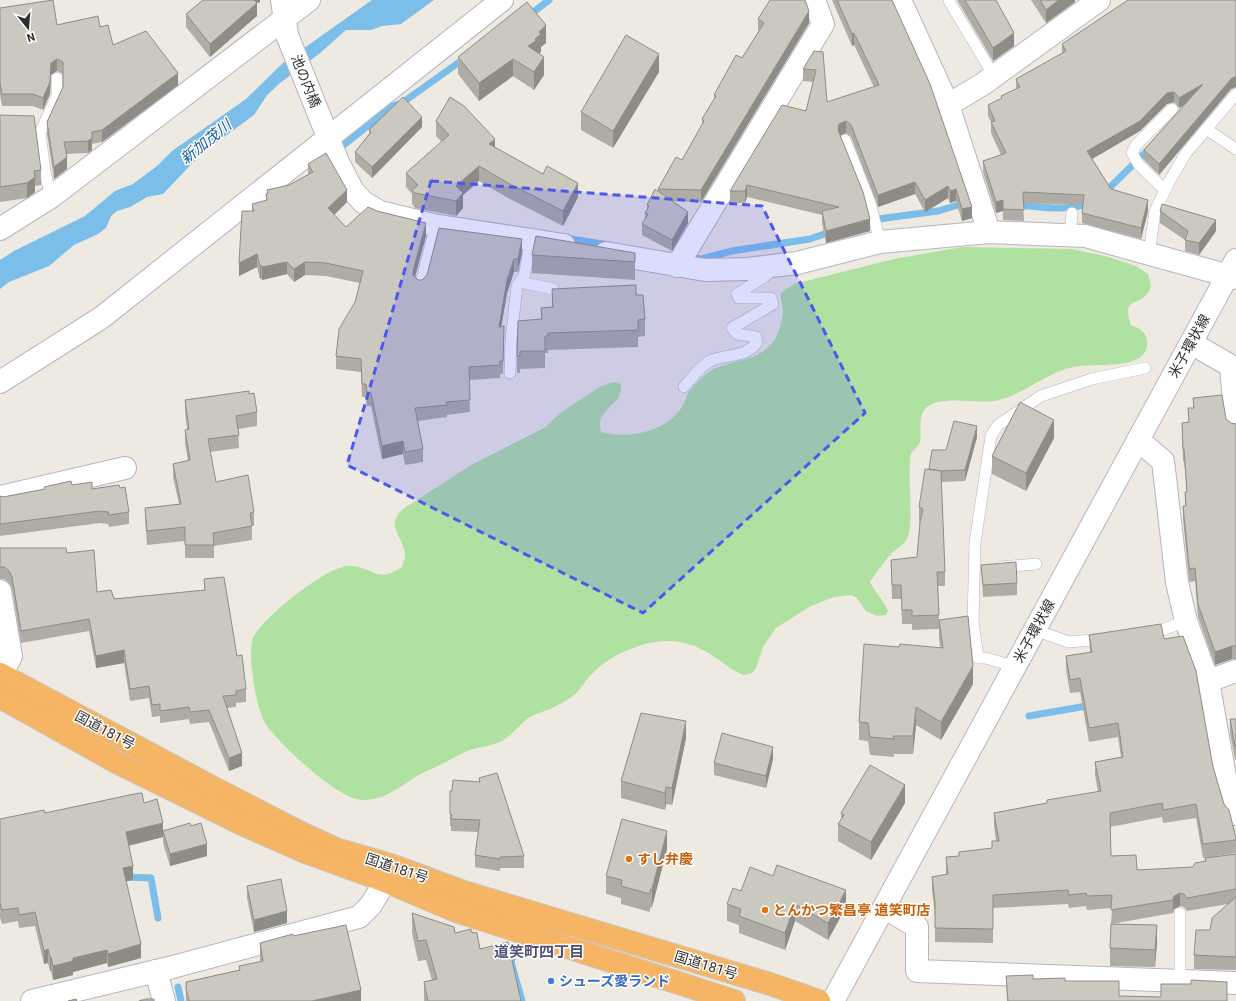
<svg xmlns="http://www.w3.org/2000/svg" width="1236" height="1001" viewBox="0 0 1236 1001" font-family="Roboto,'Noto Sans JP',sans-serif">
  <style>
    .green { fill: #afe1a1 }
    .water { fill: #7bbee9 }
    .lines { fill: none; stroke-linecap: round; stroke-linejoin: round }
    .stream { stroke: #7bbee9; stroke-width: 7 }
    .lane-casing { stroke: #b4b5c0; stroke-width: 12 }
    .street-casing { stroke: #b4b5c0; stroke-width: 24 }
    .secondary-casing { stroke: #b4b5c0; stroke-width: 24 }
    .highway-casing { stroke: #c9c9c9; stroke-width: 24 }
    .lane { stroke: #fff; stroke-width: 11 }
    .street { stroke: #fff; stroke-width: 22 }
    .secondary { stroke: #fff; stroke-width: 22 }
    .highway { stroke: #f5b565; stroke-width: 22 }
    .wall { fill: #aeaca4 }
    .shaded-wall { fill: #8d8c86 }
    .building { fill: #cac8bf; stroke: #8d8c86 }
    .marked { fill: #4c57f0; fill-opacity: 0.2; stroke: #4c57f0; stroke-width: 3; stroke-dasharray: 8 5; stroke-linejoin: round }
    .food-dot { fill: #e8710a; stroke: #fff; stroke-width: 1.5 }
    .shop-dot { fill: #3f7fe0; stroke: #fff; stroke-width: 1.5 }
    .labels { text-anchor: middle; stroke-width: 3; stroke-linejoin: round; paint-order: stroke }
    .street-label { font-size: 14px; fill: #2e2e2e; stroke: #fff }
    .food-label { font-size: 14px; font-weight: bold; fill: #c56008; stroke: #fff; text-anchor: start }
    .shop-label { font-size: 14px; font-weight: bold; fill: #366cbe; stroke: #fff; text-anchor: start }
    .water-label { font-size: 15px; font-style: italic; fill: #165c99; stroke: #fff }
    .neighbourhood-label { font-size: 15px; font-weight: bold; fill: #50527c; stroke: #fff }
  </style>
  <rect width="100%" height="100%" fill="#eeeae1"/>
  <path class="green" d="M962,247l109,2 34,7 31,10 12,8 3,12c-1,2 -2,6 -4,8 -10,12 -26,4 -16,31 8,3 14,6 16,15 4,31 -50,23 -68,26 -31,4 -54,29 -84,35 -18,3 -53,-6 -68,6 -10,9 -5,23 -7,35 -2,5 -6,7 -9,12 -1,3 -1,9 -1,12 -2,18 4,58 -3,73 -3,6 -13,11 -17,16 -7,8 -14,18 -20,27 5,10 14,19 18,29l-2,4 -9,1 -11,-5 -9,-13 -6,-3 -17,2 -23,9 -35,22 -13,19 -7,21 -4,5 -8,2c-12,-4 -19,-11 -28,-17 -22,-16 -45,-21 -71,-14 -21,6 -39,15 -54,31 -6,6 -10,14 -16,19 -7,6 -16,11 -25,15 -8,3 -16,5 -23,10 -8,7 -16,16 -25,22 -10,5 -22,6 -32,9 -9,3 -18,9 -26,13 -9,5 -19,8 -27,13 -18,11 -37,28 -60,23 -24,-5 -75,-53 -90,-73 -11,-14 -20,-73 -14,-88 9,-20 73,-71 95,-72 25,-1 27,19 54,1 1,-4 3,-9 3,-12 -1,-19 -21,-29 -2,-46l68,-44 73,-37 16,-15 41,-27 13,-4 6,1c7,22 -26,24 -19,49 25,7 61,1 78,-21 5,-5 6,-13 10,-19 6,-8 17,-20 27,-24 21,-9 42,-7 57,-26 6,-8 10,-23 10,-32 -1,-7 -3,-10 -2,-17l13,-9 100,-25z"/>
  <path class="water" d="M372,0h62l-33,24 -19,2 -11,4h-25l-27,24 -39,29 -13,12 -13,20 -52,38 -39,41 -16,3 -17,10 -13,4 -6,5 -5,12 -8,6 -24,11 -25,21 -40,16 -9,7v-29l14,-9 71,-35 30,-25 18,-7 24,-18 15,-15 74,-52 37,-36z"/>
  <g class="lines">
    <g class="stream">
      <path d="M527,17l22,-17"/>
      <path d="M343,153l-2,-6 52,-41 9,-3 63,-45"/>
      <path d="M1103,194l47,-46"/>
      <path d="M1015,205c21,1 56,8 74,-3"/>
      <path d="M871,220l67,-9 27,-8"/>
      <path d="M564,238l45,7"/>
      <path d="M692,258l9,1 31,-8 78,-12 23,-8"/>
      <path d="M1029,716l63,-11"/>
      <path d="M124,877l27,1 7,40"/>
      <path d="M512,959l-1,3 11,39"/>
      <path d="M178,987l3,14"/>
    </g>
    <defs>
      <g id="lane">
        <path d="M949,1l45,75"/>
        <path d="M1206,129l30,20"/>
        <path d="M845,140l25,62 10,40"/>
        <path d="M1165,190l-26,-25 -7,-12 4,-8 36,-36"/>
        <path d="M51,197l-6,-25 -5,-39 17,-37v-18"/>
        <path d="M1070,236l2,-23"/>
        <path d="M1149,254l6,-43 14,-29 17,-29 50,-59"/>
        <path d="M520,282l33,7"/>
        <path d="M420,286l16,-61"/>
        <path d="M510,373l1,-33 6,-54 7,-9 7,-37"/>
        <path d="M684,387c7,-8 16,-21 26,-26 17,-8 35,-2 47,-19l-1,-5 -19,-3 -5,-6 41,-24 -2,-6h-32l-2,-4 27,-17 9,-8"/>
        <path d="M1001,567l35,-3"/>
        <path d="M1034,630l35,12 35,-3"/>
        <path d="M1149,632l13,-2 24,-9"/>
        <path d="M1014,666l-29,-8h-7l-5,-36 2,-79 16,-107 7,-11 43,-29 51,-17 53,-11"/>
        <path d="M1180,981v-68"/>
      </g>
      <g id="street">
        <path d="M282,0l5,35 51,127 15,29 10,11 17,10 53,13 131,20"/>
        <path d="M900,0l48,105 41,127"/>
        <path d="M948,105l35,-21 116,-84"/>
        <path d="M0,229l51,-32 258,-197"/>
        <path d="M606,253l99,17 42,-1 50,-6 83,-21 109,-10 96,4 151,42"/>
        <path d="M677,266l146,-242 -9,-24"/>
        <path d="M1191,343l40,23 5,59"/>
        <path d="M0,382l101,-64 401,-318"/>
        <path d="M1138,440l25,21 14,121 9,39 22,60 17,96 11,37"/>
        <path d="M0,497l125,-29"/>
        <path d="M0,591l11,65 -11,22"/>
        <path d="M1208,681l28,-10"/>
        <path d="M884,907l33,20v44l319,12"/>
        <path d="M156,971l8,30"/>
        <path d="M32,1001l137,-33 190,-51 12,-12 23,-39"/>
      </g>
      <path id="secondary" d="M833,1001l403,-741"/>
      <g id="highway">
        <path d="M0,674l214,114 87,45 35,16 58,17 70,26 306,92 49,17"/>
        <path d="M0,697l118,66 126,62 61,27 80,29 71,30 278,90"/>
      </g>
    </defs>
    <use href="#lane" class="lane-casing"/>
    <use href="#street" class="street-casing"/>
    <use href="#secondary" class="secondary-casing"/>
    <use href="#highway" class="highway-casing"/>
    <use href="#lane" class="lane"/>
    <use href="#street" class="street"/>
    <use href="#secondary" class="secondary"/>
    <use href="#highway" class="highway"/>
  </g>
  <g class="wall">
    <path d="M260,0v2l-3,1v13l-47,41 -24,-30v-13z"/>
    <path d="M832,0h60l80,218 -10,3 -6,-20 -6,2 -2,-5 -23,14 -10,-18 -37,13 -27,-70 -5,-4 -6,2 30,96 -44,12 -4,-20v-8l-75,-18 -2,6h-15v-12l76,-80 7,-29 -10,-1v-12l11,-18 13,51 47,-15 -20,-42 -2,1z"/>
    <path d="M957,0h39l18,46 -21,15z"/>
    <path d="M1031,0h44v2l-29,21z"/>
    <path d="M1236,0v87l-5,2 -72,86 -15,-15v-10l39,-44 -4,2 -5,-6 -7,2 -27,27 -48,28 19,30 37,22 -7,28 -59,-16v-10l1,-8 -60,-2 1,18 -21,-1v-9l-7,2 -13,-41v-11l18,-6 -10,-22v-11l-3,-6v-11l13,-6v-3l15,-7v-10l46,-26v-9z"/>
    <path d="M0,8l57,17 43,2 13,18 65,40 -76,57 -10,2v6l-4,3 -22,1 1,15 -13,10 -7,-45v-12l16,-35v-13l-6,-3 -6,4 -1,19 -7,16 -10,-4h-31l-2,-11z"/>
    <path d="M758,19l51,4 -108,179 -28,-1 15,22 -16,28 -30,-16v-11l3,-5v-6l2,-2v-6l11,-14v-2l24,-29 20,-35v-6l12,-19v-5l28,-37 17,-27 -1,-1z"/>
    <path d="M546,43l-5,4v5l-2,2 5,21 -10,15 -21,-14 -34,25 -21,-27v-17z"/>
    <path d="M659,72l-46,76 -32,-18v-18z"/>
    <path d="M0,115l41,55v15l-6,1v6l-8,6 -27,4z"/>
    <path d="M436,121l59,26 83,50 -15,29 -55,-28 -29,-17 -16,14v13l-7,8 -41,-8 -3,-4v-10l-6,-7v-14l36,-31 -6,-6z"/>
    <path d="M422,127l-50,51 -17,-16v-10l14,-18v-4z"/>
    <path d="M308,164l39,38 -13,13 12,12 80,9 -11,41 3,3h4l100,-28 -4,20h-4l-7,21 -6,34 3,12 -1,35h-3v4l-31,2 1,32 -23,3v2l-29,4 5,28v13l-18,3 -2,-11 -21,5 -11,-53h-4l-1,-9h-4l-1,-25 -25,-3v-13l19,-54 5,-19 -34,-7 -21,-1 -11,7 -7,-8 -25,6 -1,-2 -1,1 -3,-12 -18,9 13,-65v-7l14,-4v-6l1,-1v-3l22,-5 19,-10z"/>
    <path d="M1160,211l56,20 -17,24 -14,-4v-11l-25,-17z"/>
    <path d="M635,253v27l-103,-7v-18z"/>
    <path d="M552,289l84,6 9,24v17l-7,1v10l-90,3v3h-3v15l-25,1v4h-3v-17l24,-37v-11l11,-1z"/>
    <path d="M249,394l8,18v14l-19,3 1,19 -29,4 6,30 38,30v14h-2v14l-38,6v12h-29v-17l-38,4 -2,-24v-13l34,-4 -6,-27v-13l15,-3 -3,-18v-13l2,-1 -2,-16v-13z"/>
    <path d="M1193,398l38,25 5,1v235h-4l-17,6 -17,-48 -3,-36 -5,1 -1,-2 -6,-61v-13h2v-14h2l-3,-31 -1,1 -1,-39 7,-1 -1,-14h5z"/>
    <path d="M977,437l-12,44 -24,1 4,90v14h-7l1,34 34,64 -32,56 -25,-15 -3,29h-19v3l-24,-2 -2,-14 -9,-1v-18l40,-75 41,1 -1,-10v-9l-27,1v-6h-10l-1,-25h-9l-1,-39 26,-3 3,-35 -1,-1v-14l10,-38 17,-19z"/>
    <path d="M1054,438l-28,53 -34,-17v-18z"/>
    <path d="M72,485l20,4 28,-1 9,24v12l-20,3 -1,-3 -8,-1 -100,13v-40l3,1z"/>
    <path d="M0,548l67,5 30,39 17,7 90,-9v-11l33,77 9,33v13l-10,1v4l-9,1 15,58 -13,5 -20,-49 -19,2 -1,-5 -29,4v-7l-8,1 -3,-19 -19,3 -6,-38 -28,5 -7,-37 -68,12 -9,-54 -3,-6 -5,-4h-4z"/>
    <path d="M981,565l36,18v12l-34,2z"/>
    <path d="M1089,635l75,4 49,128 11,37 12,34v15l-33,5 -7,-40 -33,5 -1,-6 -52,10 1,29 26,14 56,-3 12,-6v-3l31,-4v116l-42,-1v-14l34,-51 -41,7 -3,-4 -4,-1 -6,3 -1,4 -62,11 1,-16 -25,2 -1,-4 -17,2 -1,-4 -75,4v35l-58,-1v-27l-3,-25v-13l14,-3v-17l13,-1 33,-8v-7h4l-2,-15v-13l53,-10v-3l51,-8 -3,-17v-13l26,-5 -3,-20 -29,5 -9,-50 -10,1 -4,-24v-13l24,-4z"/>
    <path d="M1230,719h6v41h-1l-5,-27z"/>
    <path d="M686,738l-14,67 -6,-1 -1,6 -44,-12v-17z"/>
    <path d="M773,759l-7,29 -52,-13v-12z"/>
    <path d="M479,778l45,78v12h-24v3l-25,-4v-12l4,-23 -28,-1v-5h-1v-12l2,-23 27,-9z"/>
    <path d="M144,803l19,27 28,-4 16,30 -37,10 -7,-23v-6l-34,9 4,34 -7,1 15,77 -33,9 -1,-4 -34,9v3l-20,5 -2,-9h-1l-2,-8 -4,1 -9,-38 -16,2 -1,-7 -16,3 -2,-7v-98l45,-6z"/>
    <path d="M905,803l-34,57 -33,-19v-17l3,-5v-6z"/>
    <path d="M667,849l-15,58 -2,1v4l-29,-8v-6l-15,-4v-18z"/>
    <path d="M247,886l40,37 -33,9 -7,-34z"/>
    <path d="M741,891l105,16 -18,33 -33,-19 -10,29 -46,-17v-8l-12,-4v-17z"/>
    <path d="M412,913l43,20 16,-1 9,17 41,52h-97v-19l8,-2 -6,-20 -8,1 -6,-28z"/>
    <path d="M293,936l68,65h-175v-19l53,-12v-4l21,-4v-19z"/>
    <path d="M1157,943l-2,24 -45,-1v-18z"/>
    <path d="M1006,976l27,3 32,2 54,15 108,5h-220z"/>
  </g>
  <g class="shaded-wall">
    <path d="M248,0h12v2l-12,4z"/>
    <path d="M1059,0h16v2l-29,21v-13z"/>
    <path d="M257,3v13l-47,41v-13z"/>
    <path d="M809,11v12l-108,179v-12z"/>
    <path d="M546,25v18l-5,4v5l-5,4 -8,-10 11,-14z"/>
    <path d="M854,33v12l-2,1v-12z"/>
    <path d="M1014,33v13l-21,15v-13z"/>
    <path d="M659,54v18l-46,76v-17z"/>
    <path d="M544,57v18l-10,15v-18z"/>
    <path d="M57,59v12l-6,4 -1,19 -7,16v-12l8,-35z"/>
    <path d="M513,59v17l-34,25v-18z"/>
    <path d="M178,73v12l-76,57v-12z"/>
    <path d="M1236,76v11l-5,2 -72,86v-11l72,-85z"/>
    <path d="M1203,84v10l-24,14v-10z"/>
    <path d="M1174,92v10l-7,2 -27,27 -53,31v-11l80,-58z"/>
    <path d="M422,117v10l-50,51v-11z"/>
    <path d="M846,121v12l-7,3 -1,-6 1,-6z"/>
    <path d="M92,138v12l-4,3v-12z"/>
    <path d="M495,139v14l-6,-9z"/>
    <path d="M67,157v12l-13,10v-12z"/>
    <path d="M479,166v15l-16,14v13l-7,8v-30z"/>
    <path d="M35,177v15l-8,6v-15z"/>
    <path d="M915,182v12l-37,13v-12z"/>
    <path d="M578,183v14l-15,29v-15z"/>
    <path d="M747,185v12l-2,6v-12z"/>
    <path d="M948,186v12l-23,14v-12z"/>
    <path d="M956,189v12l-6,2v-12z"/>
    <path d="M347,190v12l-19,19v-13z"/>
    <path d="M1003,200v11l-7,2v-11z"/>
    <path d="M1148,200v11l-7,28v-11z"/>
    <path d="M972,207v11l-10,3v-12z"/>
    <path d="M688,212v11l-16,28v-11z"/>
    <path d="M870,219v12l-44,12v-12z"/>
    <path d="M1216,220v11l-17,24v-12z"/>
    <path d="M426,223v13l-13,48v-13z"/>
    <path d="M522,239v13l-4,20v-13z"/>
    <path d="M257,254v13l-18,9v-13z"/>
    <path d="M514,259v13l-7,21 -8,47v-13l8,-47z"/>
    <path d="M287,262v12l-25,6v-13z"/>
    <path d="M305,262v13l-11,7v-13z"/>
    <path d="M261,265v13l-1,1v-13z"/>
    <path d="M1054,420v18l-28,53v-18z"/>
    <path d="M977,426v11l-12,44v-11z"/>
    <path d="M403,441v13l-21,5v-13z"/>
    <path d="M1232,646v13l-17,6v-13z"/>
    <path d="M124,650v13l-28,5v-12z"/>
    <path d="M973,666v18l-32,56v-18z"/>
    <path d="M916,707v18l-3,29v-18z"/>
    <path d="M686,721v17l-14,67v-17z"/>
    <path d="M773,747v12l-7,29v-12z"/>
    <path d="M242,753v13l-13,5v-13z"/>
    <path d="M905,785v18l-34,57v-18z"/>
    <path d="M666,787v17l-1,6v-17z"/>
    <path d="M163,823v14l-37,9v-14z"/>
    <path d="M667,831v18l-15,58v-18z"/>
    <path d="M207,844v12l-37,10v-12z"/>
    <path d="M133,866v14l-10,2v-14z"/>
    <path d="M846,890v17l-18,33v-17z"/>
    <path d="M1180,893v13l-6,3 -1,4v-13l1,-4z"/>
    <path d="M795,904v17l-10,29v-17z"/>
    <path d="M287,911v12l-33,9v-12z"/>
    <path d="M1157,925v18l-2,24v-17z"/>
    <path d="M141,944v14l-33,9v-13z"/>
    <path d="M48,949v14l-4,1v-13z"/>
    <path d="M107,950v13l-34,9v3l-20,5v-14l20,-8z"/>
    <rect x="50" y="957" width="1" height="14"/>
    <path d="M361,990v11h-49z"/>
  </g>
  <g class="building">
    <path d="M53,0l4,25 41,-9 2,11 8,-2 5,20 33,-14 32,42 -76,57 -10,2v6l-4,3 -24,1 3,15 -13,10 -7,-45 16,-35v-25l-6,-3 -6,4 -1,19 -7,16 -10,-4h-31l-2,-11v-75z"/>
    <path d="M203,0h51l3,3 -47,41 -24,-30z"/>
    <path d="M770,0h35l4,11 -108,179 -43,-1 18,-32 6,3 22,-39 -2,-2 14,-23 -2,-1 22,-40 6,3 22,-35 -6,-4z"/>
    <path d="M837,0h55l38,84 42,123 -10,2 -6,-20 -6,2 -2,-5 -23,14 -10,-18 -37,13 -27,-70 -5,-4 -7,3 -1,6 25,62 7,27 -44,12 -4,-20 17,-4 -92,-22 -2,6h-15l52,-86 24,6 10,-41 -13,-1 11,-18 9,1 4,50 52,-17 -25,-52 -2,1z"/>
    <path d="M965,0h31l18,33 -21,15z"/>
    <path d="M1040,0h19l-13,10z"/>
    <path d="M1128,0h108v76l-5,3 -72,85 -15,-14 59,-66 -24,14 -5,-6 -7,1 -27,28 -53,30 24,38 37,11 -7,28 -59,-15 2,-18 -61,-3 1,18 -21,-1v-9l-7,2 -13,-41 23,-8 -15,-31 4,-1 -7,-16 14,-7 -1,-2 19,-9 -4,-8 50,-28 -4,-7z"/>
    <path d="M527,2l19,23 -7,7 2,2 -6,5 1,2 -8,5 16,11 -10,15 -21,-13 -34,24 -21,-26z"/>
    <path d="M626,35l33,19 -46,77 -32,-19z"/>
    <path d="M403,97l19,20 -50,50 -17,-15 16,-20 -2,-2z"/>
    <path d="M450,97l14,9 31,33 -6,5 54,30 4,-8 31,17 -15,28 -55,-28 -29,-17 -23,20 7,7 -7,8 -41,-8 -3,-3 6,-5 -12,-12 43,-38 -13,-14z"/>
    <path d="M0,115l34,1 7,54 -7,1 1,6 -8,6 -27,4z"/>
    <path d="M326,153l21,37 -19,18 18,19 22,-20 9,4 49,12 -13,48v4l5,5h4l5,-5 12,-47 83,11 -4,20h-4l-7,21 -8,47 5,-1 -1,35h-3v4l-31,2 1,33 -24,2 1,3 -32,3 8,41 -18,3 -2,-11 -21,5 -11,-53h-4l-1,-9h-4l-1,-25 -25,-3 3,-27 16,-27 8,-31 -37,-8 -21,-1 -11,7 -7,-7 -25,5 -1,-2 -1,1 -3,-12 -18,9 3,-52h12l-2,-7 15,-4 -1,-6 2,-1 -1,-3 22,-5 24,-13 -5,-8z"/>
    <path d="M655,189l33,23 -16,28 -30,-16 6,-10 -3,-1 4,-7 -2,-1z"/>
    <path d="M1162,204l54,16 -17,23 -14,-3 3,-9 -28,-20z"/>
    <path d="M536,236l99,17v9l-103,-7z"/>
    <path d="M636,285v10h7l2,24 -7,1v10l-90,3v3h-3v15h-25v5h-3l1,-35 24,-2 -1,-11 12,-1 -1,-18z"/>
    <path d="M249,391v3l5,-1 3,19 -21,4 3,19 -31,4 8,43 32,-7 6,37 -4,1 2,13 -39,7 1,12h-29v-18l-38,4 -2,-23 36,-4 -8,-40 17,-4 -5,-30 4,-1 -4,-29z"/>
    <path d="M1222,395l4,24 5,4 5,1v222h-4l-17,6 -17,-48 -3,-36 -5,1 -1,-2 -6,-61h3l-1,-14h2l-3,-43h-1l-1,-26 7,-1 -1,-14h6l-1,-10z"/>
    <path d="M1020,402l34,18 -28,53 -34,-17z"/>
    <path d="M954,421l23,5 -12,44 -24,1 -12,-2 3,-19h14z"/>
    <path d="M925,469l16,2 4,101h-8l2,43 -27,1v-6h-10l-1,-25h-9l-1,-25 26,-3 3,-35 3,-13 -4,-2z"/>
    <path d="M71,481l1,4 20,-3v7l27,-4 1,3 5,-1 4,25 -20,3 -1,-3 -8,-1 -100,13v-28l3,1 42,-8 -1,-2z"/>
    <path d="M0,548h66l1,5 27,-3 3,42 14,-2 3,9 91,-9 -1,-11 20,-2 13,79 5,-1 4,34 -10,2v4l-13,1 19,57 -13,5 -20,-48 -19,2 -1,-5 -29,4v-7l-8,1 -3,-19 -19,3 -6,-39 -28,6 -7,-37 -68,12 -9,-54 -3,-6 -5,-4h-4z"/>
    <path d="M1016,562l1,21 -34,2 -2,-20z"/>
    <path d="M968,616l5,50 -32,56 -25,-15 -3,29h-20l1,3 -24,-2 -2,-14 -9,-1 5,-78 35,3 1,-3 43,4 -4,-28z"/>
    <path d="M1161,624l3,15 19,-3 13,35 17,96 11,37 5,6 7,28v2l-33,4 -7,-40 -33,6 -1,-7 -52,10 1,43 25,-1 1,15 56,-3 2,-4 11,-2 -1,-3 31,-4v35l-49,9 -3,-4 -4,-1 -6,3 -1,4 -62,10 1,-15 -25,1 -1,-3 -17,2 -1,-5 -75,5v34l-58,-1v-26l-3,-25 16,-3 -2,-17 13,-1v-4l33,-4v-7h7l-5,-28 53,-10v-3l54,-9 -6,-29 28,-5 -5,-34 -29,5 -9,-50 -10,2 -4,-24 26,-4 -3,-17z"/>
    <path d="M641,713l45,8 -14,67 -6,-1 -1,6 -44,-12z"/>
    <path d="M1230,719h6v27h-1z"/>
    <path d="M722,733l51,14 -7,29 -52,-13z"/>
    <path d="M870,765l35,20 -34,57 -33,-18 6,-9 -3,-2z"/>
    <path d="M497,773l27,83 -24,1v2l-25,-4 5,-35 -29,-1 1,-4 -2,-1v-23h2l1,-11 27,2 -1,-4z"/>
    <path d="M139,793h3l2,10 13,-4 6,24 -37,9 7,34 -10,2 18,76 -33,10 -1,-4 -34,8v3l-20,5 -2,-9h-1l-2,-8 -4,2 -9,-39 -16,3 -1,-7 -16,2 -2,-7v-84l44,-9 1,3z"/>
    <path d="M622,819l45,12 -15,58 -2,1v4l-29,-8 1,-6 -16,-4z"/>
    <path d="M190,823l1,3 10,-3 6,21 -37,10 -7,-23z"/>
    <path d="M777,865l69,25 -18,33 -33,-19 -10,29 -46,-17 2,-7 -14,-5 6,-16 8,3 9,-24 23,9z"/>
    <path d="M281,879l6,32 -33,9 -7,-34z"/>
    <path d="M1236,897v60l-42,-2 2,-25h14l2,-12z"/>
    <path d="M412,913l42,14 1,6 16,-4v3l6,1 3,16 28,-7 13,59h-93l-4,-19 13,-3 -11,-39 -8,1z"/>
    <path d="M1111,924l46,1 -2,25 -45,-2z"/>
    <path d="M346,925l15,65 -49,11h-123l-3,-12v-7l54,-12 -1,-4 24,-5 -3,-18 33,-9v2z"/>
    <path d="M1033,975v4l32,-1v3h54v15l42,1v-13h30v-4l36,2v19h-219l-2,-25z"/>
    <path d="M76,999l1,2h-9z"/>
    <path d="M146,999h8v2h-15z"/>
  </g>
  <path class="marked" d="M431,181l331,25 103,207 -222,200 -296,-148z"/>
  <g class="food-dot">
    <circle cx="629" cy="859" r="4"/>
    <circle cx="765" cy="910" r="4"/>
  </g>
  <circle class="shop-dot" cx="551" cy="981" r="4"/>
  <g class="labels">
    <g class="street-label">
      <text transform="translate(306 81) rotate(68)" y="5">池の内橋</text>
      <text transform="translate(1189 346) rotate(-61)" y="5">米子環状線</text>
      <text transform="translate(1034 631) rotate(-61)" y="5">米子環状線</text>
      <text transform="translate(105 730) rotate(28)" y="5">国道181号</text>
      <text transform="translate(397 868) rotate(18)" y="5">国道181号</text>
      <text transform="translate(706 965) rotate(17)" y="5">国道181号</text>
    </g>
    <g class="food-label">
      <text x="637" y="864">すし弁慶</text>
      <text x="773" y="915">とんかつ繁昌亭 道笑町店</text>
    </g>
    <g class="shop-label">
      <text x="559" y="986">シューズ愛ランド</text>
    </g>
    <g class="water-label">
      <text transform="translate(206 142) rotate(-39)" y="5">新加茂川</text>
    </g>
    <g class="neighbourhood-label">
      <text x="539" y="957">道笑町四丁目</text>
    </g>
  </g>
  <g transform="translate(28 28) rotate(163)" stroke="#ffffff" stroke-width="3" paint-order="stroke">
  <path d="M0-3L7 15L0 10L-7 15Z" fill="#2e2e2e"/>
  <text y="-6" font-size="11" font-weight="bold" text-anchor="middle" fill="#2e2e2e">N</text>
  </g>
</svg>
